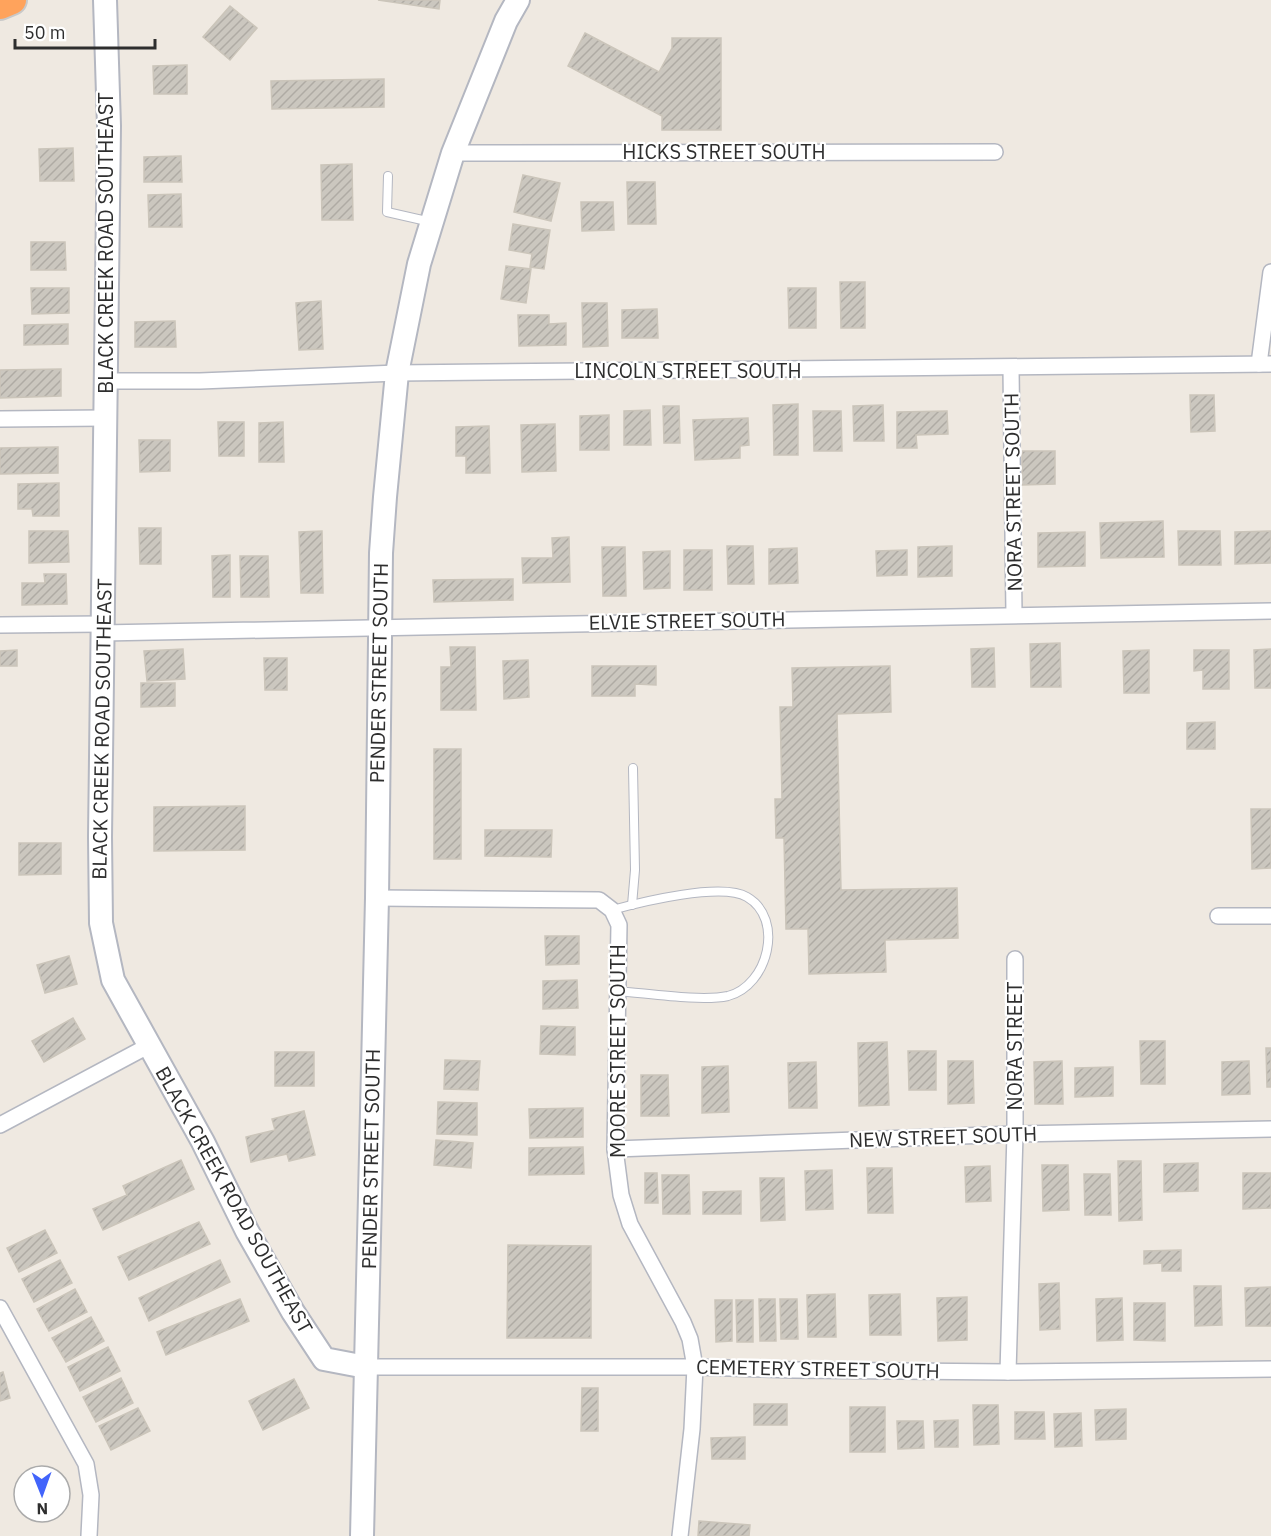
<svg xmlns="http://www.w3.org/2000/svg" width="1271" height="1536" viewBox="0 0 1271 1536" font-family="'IBM Plex Sans',sans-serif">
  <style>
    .building { fill: url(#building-hatch); stroke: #cbc5ba; stroke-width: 1.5 }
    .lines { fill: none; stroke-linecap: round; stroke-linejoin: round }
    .lane-casing { stroke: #b4b7c1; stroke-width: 10 }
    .street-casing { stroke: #b4b7c1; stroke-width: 18 }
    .secondary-casing { stroke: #b4b7c1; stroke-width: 26 }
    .highway-casing { stroke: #c9c9c9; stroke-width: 32 }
    .lane { stroke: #fff; stroke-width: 8 }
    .street { stroke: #fff; stroke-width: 15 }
    .secondary { stroke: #fff; stroke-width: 22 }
    .highway { stroke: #ffa35c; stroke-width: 28 }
    .labels { text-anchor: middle; stroke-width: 4.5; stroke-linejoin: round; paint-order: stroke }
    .street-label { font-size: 20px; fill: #2e2e2e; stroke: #fff }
  </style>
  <defs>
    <pattern id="building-hatch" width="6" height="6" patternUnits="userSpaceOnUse" patternTransform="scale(1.5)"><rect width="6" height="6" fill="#cbc7bf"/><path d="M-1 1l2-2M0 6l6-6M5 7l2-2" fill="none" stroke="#afaba4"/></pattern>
  </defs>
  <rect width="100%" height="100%" fill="#efe9e1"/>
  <g class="building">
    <path d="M378,0h62l-1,9z"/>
    <path d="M230,6l27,22 -27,32 -27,-23z"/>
    <path d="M585,33l74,39 13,-24v-10h49v92h-59v-14l-94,-50z"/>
    <path d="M187,65v29h-33l-1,-28z"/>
    <path d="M384,79v28l-112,2 -1,-28z"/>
    <path d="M73,148l1,33h-34l-1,-32z"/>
    <path d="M181,156l1,26h-38v-25z"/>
    <path d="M352,164l1,56h-31l-1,-55z"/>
    <path d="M523,175l37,8 -9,38 -37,-9z"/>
    <path d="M627,182h28l1,42h-28z"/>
    <path d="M181,194l1,33h-33l-1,-32z"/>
    <path d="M581,202h32l1,28 -32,1z"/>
    <path d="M513,224l37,6 -6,39 -14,-2 2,-13 -23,-4z"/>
    <path d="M31,242h34l1,28h-35z"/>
    <path d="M506,266l25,3 -5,34 -25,-4z"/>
    <path d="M840,282h25v46h-24z"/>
    <path d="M31,288h38v25l-37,1z"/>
    <path d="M788,288h28v40h-27z"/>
    <path d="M321,301l2,48 -24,1 -3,-47z"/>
    <path d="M582,303h25l1,43 -25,1z"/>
    <path d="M657,309l1,29h-36v-28z"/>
    <path d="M518,315h31v9l17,-1v22l-47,1z"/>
    <path d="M175,321l1,26h-41v-25z"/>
    <path d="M68,324v20l-44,1v-20z"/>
    <path d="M61,369v27l-61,2v-28z"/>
    <path d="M1190,395h24l1,36 -24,1z"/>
    <path d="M798,404v51h-24l-1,-50z"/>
    <path d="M883,405l1,36h-30l-1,-35z"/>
    <path d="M663,406h16l1,37h-16z"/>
    <path d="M650,410l1,35h-27v-34z"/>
    <path d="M813,411h28l1,40h-28z"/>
    <path d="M947,411l1,23 -32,1 1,13h-20v-36z"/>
    <path d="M609,415v35h-29v-34z"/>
    <path d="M748,418l1,27 -9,1v12l-45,2 -2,-40z"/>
    <path d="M218,422h26v34h-25z"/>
    <path d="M283,422l1,40h-25v-39z"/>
    <path d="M555,424l1,47 -34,1 -1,-47z"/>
    <path d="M489,426l1,47h-24v-17h-10v-29z"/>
    <path d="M139,440h31v31l-30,1z"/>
    <path d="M58,447v26l-58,1v-26z"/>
    <path d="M1022,451h33v33l-33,1z"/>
    <path d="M59,483v33h-26l-1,-7h-14v-25z"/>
    <path d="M1163,521l1,36 -63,1 -1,-35z"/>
    <path d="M139,528h22v36h-21z"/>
    <path d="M29,531h39l1,31 -40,1z"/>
    <path d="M322,531l1,62h-22l-2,-61z"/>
    <path d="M1178,531h42l1,34h-42z"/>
    <path d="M1271,531v32l-36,1v-32z"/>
    <path d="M1085,532v34l-47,1v-34z"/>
    <path d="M569,537l1,45 -47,1 -1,-25h31l-1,-20z"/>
    <path d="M727,546h26l1,38h-26z"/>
    <path d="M952,546v30l-34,1v-30z"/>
    <path d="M602,547h23l1,49h-23z"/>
    <path d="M797,548l1,35 -29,1v-35z"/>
    <rect x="684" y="550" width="28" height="40"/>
    <path d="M907,550v25l-30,1 -1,-25z"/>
    <path d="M670,551v37l-26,1 -1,-37z"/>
    <path d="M230,555v42h-17l-1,-41z"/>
    <path d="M240,556h28l1,41h-28z"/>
    <path d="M44,574h22l1,30 -45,1v-22h23z"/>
    <path d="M513,579v21l-79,2 -1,-22z"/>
    <path d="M1060,643l1,44h-30l-1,-43z"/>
    <path d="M450,647h25l1,63h-35v-43h10z"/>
    <path d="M994,648l1,39h-23l-1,-38z"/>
    <path d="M183,649l2,30 -38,2 -3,-30z"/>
    <path d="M1271,649v39h-16l-1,-38z"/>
    <path d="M17,650v16h-17v-15z"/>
    <path d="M1149,650v43h-25l-1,-42z"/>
    <path d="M1194,650h35v39h-26v-19l-9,1z"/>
    <path d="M264,658h23v32h-22z"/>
    <path d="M528,660l1,37 -25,2 -1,-38z"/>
    <path d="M592,666h64v19l-21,-1v12h-43z"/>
    <path d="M890,666l1,46 -54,2 4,176 116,-2 1,50 -73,2 1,32 -77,2 -1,-45h-22l-2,-91h-8l-1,-39h7l-2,-92h13l-1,-39z"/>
    <path d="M141,683h34v23l-34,1z"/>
    <path d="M1215,722v27h-28v-26z"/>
    <rect x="434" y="749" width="27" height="110"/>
    <path d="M245,806v44l-91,1v-44z"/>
    <path d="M1251,809h20v59l-19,1z"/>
    <path d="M485,830h67l-1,27 -66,-1z"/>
    <path d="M19,843h42v31l-42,1z"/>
    <path d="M545,936h34v28l-33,1z"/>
    <path d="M69,956l8,28 -32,9 -8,-28z"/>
    <path d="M577,980l1,28 -35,1v-28z"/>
    <path d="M73,1018l12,21 -41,23 -12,-21z"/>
    <path d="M541,1026l34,1v28l-35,-1z"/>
    <path d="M1140,1041h25v43h-24z"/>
    <path d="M887,1042l2,63 -30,1 -1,-63z"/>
    <path d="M1266,1048h5v39h-4z"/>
    <path d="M908,1051h28v39h-27z"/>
    <rect x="275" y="1052" width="39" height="34"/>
    <path d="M445,1060l35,1 -2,29 -34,-1z"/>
    <path d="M948,1061h25l1,42 -26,1z"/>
    <path d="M1062,1061l1,43h-28l-1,-42z"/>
    <path d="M1249,1061l1,33 -28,1v-33z"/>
    <path d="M816,1062l1,46h-28l-1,-45z"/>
    <path d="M728,1066l1,46 -27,1v-46z"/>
    <path d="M1113,1067v29l-38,1v-29z"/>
    <path d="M641,1075h27l1,41h-28z"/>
    <path d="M438,1102l39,1v32l-40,-1z"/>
    <path d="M583,1108v29l-53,1 -1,-29z"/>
    <path d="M304,1111l11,44 -26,6 -2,-7 -36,8 -5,-25 29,-7 -3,-11z"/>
    <path d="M436,1140l37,3 -2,25 -37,-3z"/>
    <path d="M583,1147l1,27 -55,1v-27z"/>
    <path d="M181,1160l13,29 -91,41 -10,-21 34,-14 -4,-9z"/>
    <path d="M1118,1161h23l1,59 -23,1z"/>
    <path d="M1198,1163v28l-34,1v-28z"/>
    <path d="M1042,1165h26l1,45 -26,1z"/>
    <path d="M990,1166l1,35 -25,1 -1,-35z"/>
    <path d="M867,1168h25l1,45h-25z"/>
    <path d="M832,1170l1,39 -27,1 -1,-39z"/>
    <path d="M645,1173h12l1,30h-13z"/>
    <path d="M1243,1173h28v35l-28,1z"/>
    <path d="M1084,1174h26l1,41h-26z"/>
    <path d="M662,1175h27l1,39h-27z"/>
    <path d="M760,1178h24l1,42 -24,1z"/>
    <path d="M741,1191v23h-38v-22z"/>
    <path d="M199,1222l11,22 -81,36 -11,-23z"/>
    <path d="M45,1230l12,23 -38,19 -12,-24z"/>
    <path d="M508,1245l83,1v92h-84z"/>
    <path d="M1181,1250v21h-19v-8l-18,1v-13z"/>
    <path d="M60,1260l12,23 -38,19 -12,-23z"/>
    <path d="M220,1260l10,22 -81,39 -10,-23z"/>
    <path d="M1059,1283l1,46 -20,1 -1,-46z"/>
    <path d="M1194,1286h27l1,39 -27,1z"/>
    <path d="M1271,1287v39h-25l-1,-38z"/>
    <path d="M75,1289l12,23 -38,19 -12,-22z"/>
    <path d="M835,1294l1,43h-28l-1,-42z"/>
    <path d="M900,1294l1,41h-31l-1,-40z"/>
    <path d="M967,1297v43l-29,1 -1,-43z"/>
    <path d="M1122,1298l1,42 -26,1 -1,-42z"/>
    <path d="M240,1299l9,22 -83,34 -9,-23z"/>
    <path d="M759,1299h16l1,42h-16z"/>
    <path d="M780,1299h17l1,40h-17z"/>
    <path d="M715,1300h17v41l-16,1z"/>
    <path d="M736,1300h17v42h-16z"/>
    <path d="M1134,1303h31v38l-31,-1z"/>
    <path d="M91,1317l13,24 -38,21 -14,-24z"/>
    <path d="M108,1347l12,24 -40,20 -12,-24z"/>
    <path d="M3,1372l7,26 -10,3v-28z"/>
    <path d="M121,1378l12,25 -37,19 -13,-25z"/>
    <path d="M294,1379l15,29 -46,22 -14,-29z"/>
    <path d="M582,1388h16v43h-17z"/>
    <rect x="754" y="1404" width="33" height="21"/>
    <path d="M973,1405h25l1,39 -25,1z"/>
    <rect x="850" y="1407" width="35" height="45"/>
    <path d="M138,1408l12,23 -39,19 -12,-24z"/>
    <path d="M1126,1409v30l-30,1 -1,-30z"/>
    <path d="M1015,1412h29l1,27h-30z"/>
    <path d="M1081,1413l1,33 -27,1 -1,-33z"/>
    <path d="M958,1420v27h-23l-1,-26z"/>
    <path d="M897,1421h26l1,27 -26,1z"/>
    <path d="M745,1437v22h-33l-1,-21z"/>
    <path d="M699,1521l51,4 -1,11h-51z"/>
  </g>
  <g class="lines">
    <defs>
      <g id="lane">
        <path d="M388,176l-1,36 44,10"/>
        <path d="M632,905l3,-35 -2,-102"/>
        <path d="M612,910c29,-8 110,-28 135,-13 38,22 21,89 -19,99 -27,6 -82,-3 -111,-5"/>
      </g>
      <g id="street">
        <path d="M453,153l542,-1"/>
        <path d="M1259,364l12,-92"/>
        <path d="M1011,368l3,247"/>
        <path d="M105,381h95l197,-8 874,-9"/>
        <path d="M0,419l105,-1"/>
        <path d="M0,625l102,-1"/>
        <path d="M102,633l1169,-22"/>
        <path d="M377,898l222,2 13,10 7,15 -4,224 6,46 9,29 53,98 7,17 5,28 -3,62 -12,107"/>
        <path d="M1218,916h53"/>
        <path d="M0,1125l148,-79"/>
        <path d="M615,1149l400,-15 256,-5"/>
        <path d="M0,1308l86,156 5,31 -2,41"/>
        <path d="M366,1367h329l99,3 214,2 263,-3"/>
        <path d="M1008,1372l7,-238v-175"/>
      </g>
      <g id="secondary">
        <path d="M105,0l4,126 -9,711 1,86 12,57 90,162 44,89 46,81 31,47 42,8"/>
        <path d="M362,1536l15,-638 4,-345 4,-56 12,-124 22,-109 34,-111 53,-132 12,-21"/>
      </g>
      <path id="highway" d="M0,5l12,-5"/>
    </defs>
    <use href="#lane" class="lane-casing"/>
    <use href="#street" class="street-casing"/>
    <use href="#secondary" class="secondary-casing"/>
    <use href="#highway" class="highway-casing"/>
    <use href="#lane" class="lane"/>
    <use href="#street" class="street"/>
    <use href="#secondary" class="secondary"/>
    <use href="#highway" class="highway"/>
  </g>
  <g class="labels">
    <g class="street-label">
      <text x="724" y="159">HICKS STREET SOUTH</text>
      <text transform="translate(106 243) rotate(-90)" y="7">BLACK CREEK ROAD SOUTHEAST</text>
      <text x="688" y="378">LINCOLN STREET SOUTH</text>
      <text transform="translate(1013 492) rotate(-91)" y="7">NORA STREET SOUTH</text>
      <text transform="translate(687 621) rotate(-1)" y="7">ELVIE STREET SOUTH</text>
      <text transform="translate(379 673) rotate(-89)" y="7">PENDER STREET SOUTH</text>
      <text transform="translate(102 729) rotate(-89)" y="7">BLACK CREEK ROAD SOUTHEAST</text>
      <text transform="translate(1015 1046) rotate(-90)" y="7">NORA STREET</text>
      <text transform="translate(618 1051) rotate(-90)" y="7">MOORE STREET SOUTH</text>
      <text transform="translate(943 1137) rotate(-2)" y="7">NEW STREET SOUTH</text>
      <text transform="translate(371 1159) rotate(-89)" y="7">PENDER STREET SOUTH</text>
      <text transform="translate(234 1200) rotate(61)" y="7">BLACK CREEK ROAD SOUTHEAST</text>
      <text transform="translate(818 1369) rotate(1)" y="7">CEMETERY STREET SOUTH</text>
    </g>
  </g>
  <g transform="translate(42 1494) rotate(179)"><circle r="28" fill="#ffffff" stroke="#ababab" stroke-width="1.5"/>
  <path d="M0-4.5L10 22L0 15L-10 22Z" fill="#4264fb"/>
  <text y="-9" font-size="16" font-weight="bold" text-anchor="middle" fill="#2e2e2e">N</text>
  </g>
  <path d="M15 39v9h140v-9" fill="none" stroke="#2e2e2e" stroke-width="3"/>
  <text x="24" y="39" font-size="18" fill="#2e2e2e" stroke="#ffffff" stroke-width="4.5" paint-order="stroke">50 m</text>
</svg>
